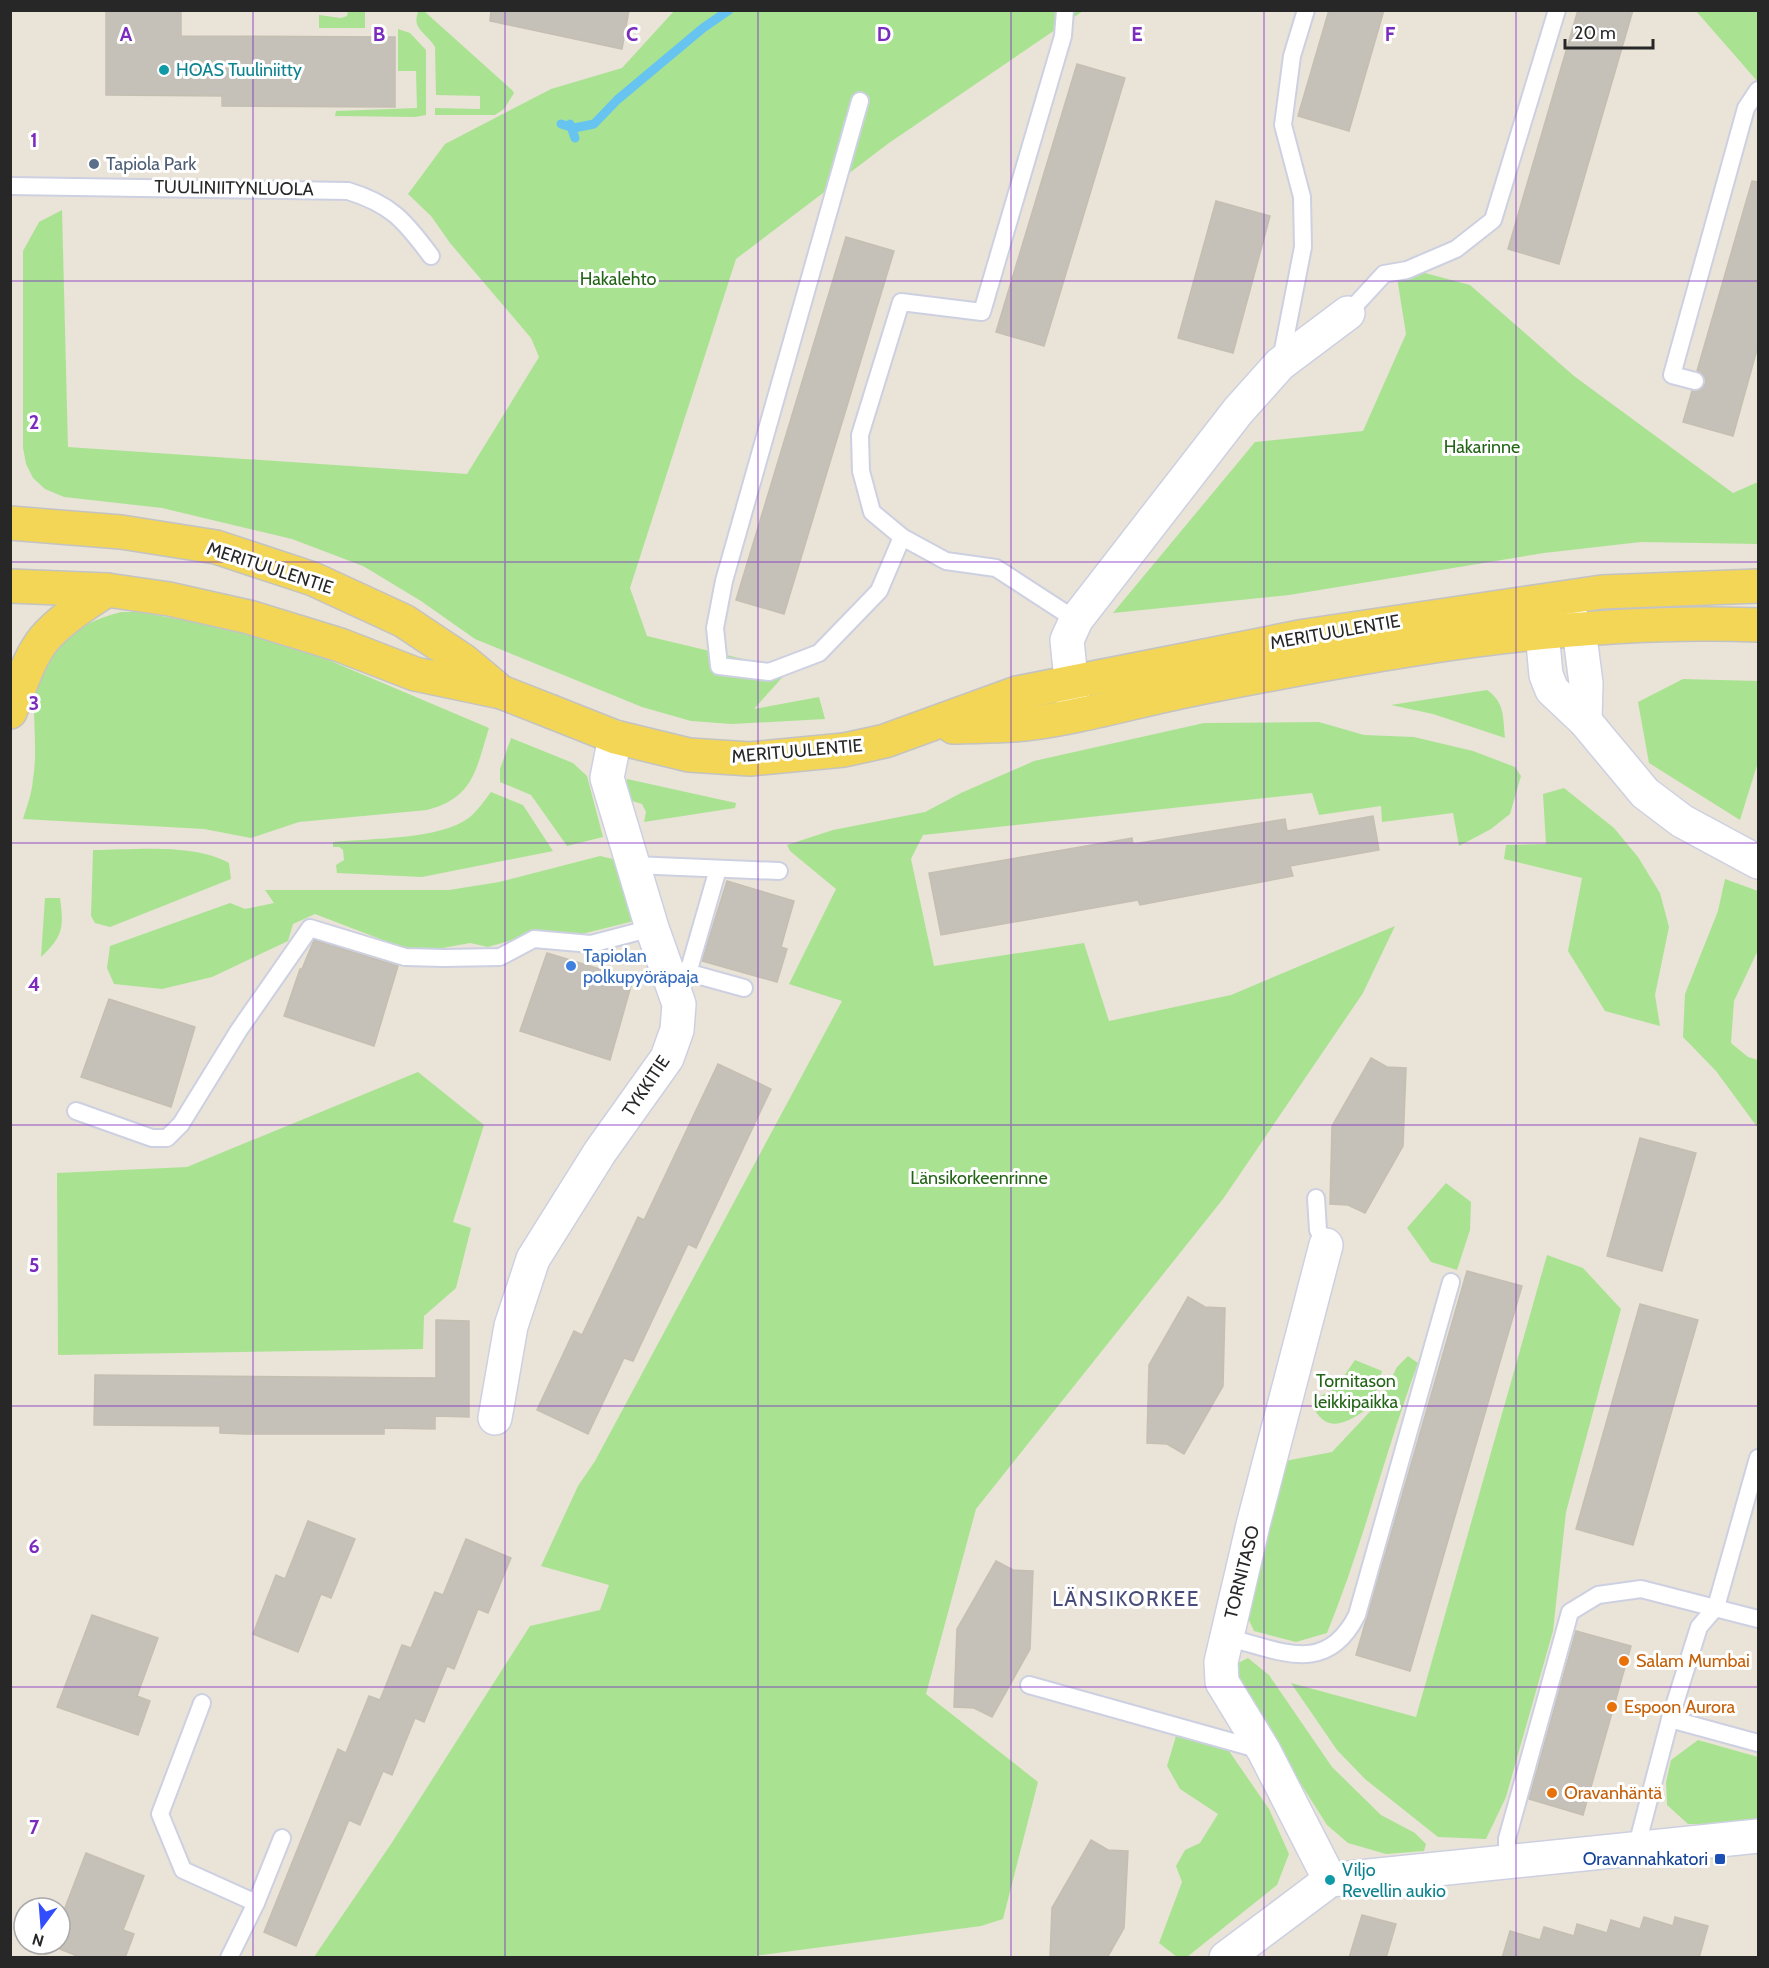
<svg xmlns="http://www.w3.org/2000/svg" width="1769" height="1968" viewBox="0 0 1769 1968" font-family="Cabin,sans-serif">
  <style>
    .green { fill: #a9e392 }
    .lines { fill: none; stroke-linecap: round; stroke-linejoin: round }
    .stream { stroke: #67c4f0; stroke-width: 9 }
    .building { fill: #c5c0b8; stroke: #c5bfb2; stroke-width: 1.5 }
    .service-casing { stroke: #cdd0e1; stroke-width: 20 }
    .minor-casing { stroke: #cdd0e1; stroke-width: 36 }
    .primary-casing { stroke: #c3c3c3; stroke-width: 36 }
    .service { stroke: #fff; stroke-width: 16 }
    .minor { stroke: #fff; stroke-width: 33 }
    .primary { stroke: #f3d655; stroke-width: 33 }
    .primary-bridge-casing { stroke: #c3c3c3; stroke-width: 36; stroke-linecap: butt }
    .primary-bridge { stroke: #f3d655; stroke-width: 33 }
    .grid { fill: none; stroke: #7b2cbf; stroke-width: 1.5; stroke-opacity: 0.55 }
    .culture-dot { fill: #0f9aa8; stroke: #fff; stroke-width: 2 }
    .service-dot { fill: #5c6f8a; stroke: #fff; stroke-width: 2 }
    .shop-dot { fill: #3f7fe0; stroke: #fff; stroke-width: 2 }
    .food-dot { fill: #e8710a; stroke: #fff; stroke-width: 2 }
    .transit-dot { fill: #1a4fb4; stroke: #fff; stroke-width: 2 }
    .labels { text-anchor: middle; stroke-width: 6; stroke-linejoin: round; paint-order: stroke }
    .culture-label { font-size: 18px; fill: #0d838f; stroke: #fff; text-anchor: start }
    .service-label { font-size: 18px; fill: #4e5e75; stroke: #fff; text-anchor: start }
    .street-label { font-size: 18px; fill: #272727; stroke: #fff }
    .park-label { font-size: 18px; fill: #236417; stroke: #fff }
    .shop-label { font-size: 18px; fill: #366cbe; stroke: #fff; text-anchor: start }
    .food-label { font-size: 18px; fill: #c56008; stroke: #fff; text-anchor: start }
    .transit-label { font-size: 18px; fill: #164399; stroke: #fff; text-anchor: end }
    .quarter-label { font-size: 21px; letter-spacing: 1.5px; fill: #474d78; stroke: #fff }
    .grid-label { font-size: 20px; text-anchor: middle; font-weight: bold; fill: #7b2cbf; stroke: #fff; stroke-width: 6; stroke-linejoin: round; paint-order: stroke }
  </style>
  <rect width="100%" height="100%" fill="#eae3d8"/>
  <g class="green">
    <path d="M419,10l5,1 88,79 2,3 -10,16 -9,6h-60v-7l45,1v-13l-44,-1 -1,-48c-8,-14 -25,-18 -16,-37z"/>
    <path d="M348,11h17v17h-46v-13l22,3 6,-2z"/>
    <path d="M674,11h409l-194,132 -153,116 -106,329 17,48 142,34 -35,39 65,-12 6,22 -93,5 -41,-3 -49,-14 -167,-68 -54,-38 -58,-35 -71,-27 -130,-31 -98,-11 -19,-8 -12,-11 -7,-14 -3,-16v-197l16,-29 23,-12 6,237 399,27 72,-117 -8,-19 -81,-95 -19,-27 -23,-22 37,-50 106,-55 71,-21z"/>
    <path d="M1696,11h62v71z"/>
    <path d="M398,29l12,4 16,17v65l-11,2 -80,-1 1,-5 81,-3 -1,-37h-18z"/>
    <path d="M1395,265l75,20 104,91 159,117 25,-11v62l-117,-2 -97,11 -255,42 -176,18 142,-171 108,-11 43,-97z"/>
    <path d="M121,612h18l61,11 58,13 54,17 177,75c-13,41 -15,70 -62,82l-128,12 -48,16 -47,-9 -181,-10c4,-13 9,-26 10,-40 4,-24 1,-49 1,-74 2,-52 39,-81 87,-93z"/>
    <path d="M1683,679l75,2v81l-18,58 -91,-57 -11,-61z"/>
    <path d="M1487,690c18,12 16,28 18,48l-72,-24 -42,-9z"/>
    <path d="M1319,722l45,13 50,2 59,14 42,16 6,9 -11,38 -19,15 -32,17 -6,-33 -71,9 -1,-16 -62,9 -7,-22 -389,42 -12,24 23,107 150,-23 25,78 122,-26 164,-69 -32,67 -140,206 -247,310 -50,185 112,88 -35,137 -22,7 -242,32 -425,-1 77,-113 139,-218 70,-16 9,-25 -68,-19 37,-80 17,-25 247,-460 -53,-17 47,-95 -46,-38 -3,-6 46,-15 92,-18 36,-19 73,-32 170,-38z"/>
    <path d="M511,738l62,25 14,13 16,61 -36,9 -36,-51 -31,-13v-13z"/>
    <path d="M627,779l109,24 -1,5 -91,14 2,-10 -4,-8 -20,-6z"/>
    <path d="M1564,788l50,40 24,29 22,36 9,34 -14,68 5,31 -55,-15 -37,-60 14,-73 -78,-19 2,-14 40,-1 -3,-50z"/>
    <path d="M491,792l32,13 30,46 -131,26 -85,-4 -1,-8 8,-5 -1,-10 -4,-3h-6v-5c38,-4 108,-2 137,-25 8,-7 15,-17 21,-25z"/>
    <path d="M93,850c42,0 100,-7 136,13l2,16 -121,48 -15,-4 -4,-7z"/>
    <path d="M600,856l13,3 8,15 17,46 -56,14 -38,-3 -56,16 -18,-4 -38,7 -31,-3 -86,-33 -22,10 -5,17 -76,36 -50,12 -48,-5 -7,-16 3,-22 120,-43 15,6 29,-6 -9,-13h184l50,-8z"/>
    <path d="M1725,879l33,12v59l-24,51 -3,42 17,14 10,3v68l-42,-57 -33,-34 2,-43 33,-83z"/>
    <path d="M45,898h15c4,30 3,38 -19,59z"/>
    <path d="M418,1072l66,53 -31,97 18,6 -15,60 -32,28 -1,33 -365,6 -1,-182 130,-6z"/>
    <path d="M1446,1183l25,19 -1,28 -13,40 -26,-8 -24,-34z"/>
    <path d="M1547,1255l36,13 38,41 -55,203 -13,119 -47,166 -20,42 -48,-2 -73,-58 -28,-29 -46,-67 125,34z"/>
    <path d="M1408,1356l10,7c-33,89 -55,182 -91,270l-31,9 -42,-11 -9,-19 40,-151 47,-9 48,-51 17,-34z"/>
    <path d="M1355,1360l27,11 -10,35c-22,14 -44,32 -60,-1l2,-6 21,-10z"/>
    <path d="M1248,1658l21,17 63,92 49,48 34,18 11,11 -2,7 -38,3 -38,-11 -21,-18 -86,-135 -5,-26z"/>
    <path d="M1176,1736l53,15 40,58 20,45 -12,31 -90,72h-10l-18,-14 23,-61 -6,-16 9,-16 15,-7 18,-29 -38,-25 -13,-23z"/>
    <path d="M1698,1740l60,17v61l-42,6h-28l-21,-19 -1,-23 5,-22z"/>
  </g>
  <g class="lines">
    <g class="stream">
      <path d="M561,124l13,4 20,-4 23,-24 86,-72 26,-18"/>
      <path d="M570,124l5,14"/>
    </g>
  </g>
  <g class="building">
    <path d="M106,10h75v26l214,1v70l-173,-1v-10l-116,-1z"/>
    <path d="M491,10h138l-7,39 -132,-28z"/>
    <path d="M1329,10h55l-35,121 -51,-15z"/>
    <path d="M1578,10h55l-74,254 -51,-15z"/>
    <path d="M1077,64l48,14 -81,268 -48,-14z"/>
    <path d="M1752,181l6,1v164l-25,90 -50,-14 9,-31h6l7,-7v-6l-8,-7z"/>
    <path d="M1216,201l54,15 -37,137 -55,-15z"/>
    <path d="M846,237l48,14 -110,363 -48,-14z"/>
    <path d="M1373,816l6,34 -89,16 3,10 -153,29 -2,-5 -197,35 -12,-62 203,-35 1,6 152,-25 2,12z"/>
    <path d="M727,881l67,20 -13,46 6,2 -10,33 -75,-21z"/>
    <path d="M314,940l84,26 -24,80 -90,-30 16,-47h2z"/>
    <path d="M547,953l86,26 -23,81 -90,-29z"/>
    <path d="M109,999l86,28 -24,80 -90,-30z"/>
    <path d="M1371,1058l16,9 19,1 -3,78 -38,67 -17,-8 -18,-1 2,-78z"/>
    <path d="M718,1064l53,25 -75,159 -8,-4 -55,117 -9,-3 -36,76 -51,-24 37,-79 8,4 56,-118 6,3z"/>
    <path d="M1640,1138l56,15 -34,118 -55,-15z"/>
    <path d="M1467,1271l55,15 -112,385 -54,-16z"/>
    <path d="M1188,1297l17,10 20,1 -2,78 -39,68 -17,-10 -20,-1 2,-78z"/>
    <path d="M1640,1304l58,16 -65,225 -57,-16z"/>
    <path d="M436,1320l33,1v96l-34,-1v13l-51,-1v6h-139l-25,-1v-7l-126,-1 1,-50 341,3z"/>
    <path d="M308,1521l47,18 -24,59 -10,-4 -23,58 -45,-18 23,-59 9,4z"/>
    <path d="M466,1539l45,19 -23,55 -10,-4 -24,60 -7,-3 -23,56 -9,-4 -23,57 -9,-4 -23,54 -11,-5 -53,126 -32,-14 74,-183 8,4 23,-57 11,4 22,-55 9,3 24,-56 8,3z"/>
    <path d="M996,1561l17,9 20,1 -3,78 -38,68 -18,-9 -20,-1 3,-78z"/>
    <path d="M92,1615l66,23 -21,58 13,5 -12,34 -81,-28z"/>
    <path d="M1576,1631l55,15 -48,169 -54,-16z"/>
    <path d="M1091,1840l17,10 20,1 -4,77 -17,30h-57l2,-50z"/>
    <path d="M86,1853l58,23 -21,54 11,4 -9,24h-43l-32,-13 10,-1v-23z"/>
    <path d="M1362,1915l34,9 -10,34h-37z"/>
    <path d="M1644,1917l29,9 2,-9 33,9 -9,32h-197l8,-27 30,9 4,-13 30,9 3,-12 30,9 4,-13 29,9z"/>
  </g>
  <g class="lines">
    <defs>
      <g id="service">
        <path d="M1065,10l-2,26 -81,276 -81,-10 -41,133 1,36 11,41 30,25 44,24 50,7 80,52"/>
        <path d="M860,101l-136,480 -9,47 4,38 50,6 50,-19 60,-62 23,-54"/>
        <path d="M10,186l338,5c43,13 57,30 83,65"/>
        <path d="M1348,313l36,-39 23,-4 49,-21 37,-29 64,-210"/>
        <path d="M1281,360l22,-113 -1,-50 -19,-72 9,-69 14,-46"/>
        <path d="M1695,381l-23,-6 74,-267 12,-18"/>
        <path d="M633,865l146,6"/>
        <path d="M679,970l65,18"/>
        <path d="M688,973l30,-104"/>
        <path d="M76,1111l76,27h15l14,-14 58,-94 71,-102 95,29 39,1 56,-1 34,-18 57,5 61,-16"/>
        <path d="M1316,1198l2,32 8,15"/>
        <path d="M1225,1637c55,13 101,40 132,-22l94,-333"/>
        <path d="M1029,1685l232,65"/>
        <path d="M202,1703l-42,111 23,56 73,33"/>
        <path d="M1670,1719l88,24"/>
        <path d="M1636,1849l34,-130 29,-92 17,-20 42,-149"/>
        <path d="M1507,1862v-23l63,-227 28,-17 43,-6 117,30"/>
        <path d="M229,1958l27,-55 26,-65"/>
      </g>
      <g id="minor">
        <path d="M1562,606l17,23 7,54 -1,38"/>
        <path d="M1551,607l-9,25 4,43 6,15 33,31 60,72 37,28 76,41"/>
        <path d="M1074,710l-7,-70 9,-20 162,-209 42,-47 68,-51"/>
        <path d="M1326,1245l-73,280 -32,137 1,20 42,69 66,129"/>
        <path d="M495,1418l16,-92 22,-67 67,-107 67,-94 10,-28 2,-26 -27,-76 -45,-150 8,-41"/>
        <path d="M1226,1958l104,-78 428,-44"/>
      </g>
      <g id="primary">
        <path d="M10,523l111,9 95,15 97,32 91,42 60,40 37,31"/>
        <path d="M10,586l97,4 62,9 80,18 91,28 75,29 81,17"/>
        <path d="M10,712c10,-24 18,-53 34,-73 17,-20 42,-35 63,-49"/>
        <path d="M552,712l63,25 74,18 61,4 94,-9 41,-9 132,-48 288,-57 297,-44 156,-6"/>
        <path d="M953,727c24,-1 49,0 73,-3 58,-7 116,-25 173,-36 184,-36 372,-71 559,-63"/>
      </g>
    </defs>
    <use href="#service" class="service-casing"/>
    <use href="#minor" class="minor-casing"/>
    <use href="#primary" class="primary-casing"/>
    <use href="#service" class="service"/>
    <use href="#minor" class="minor"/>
    <use href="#primary" class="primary"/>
    <defs>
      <path id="primary-bridge" d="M501,692l51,20"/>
    </defs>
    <use href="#primary-bridge" class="primary-bridge-casing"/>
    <use href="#primary-bridge" class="primary-bridge"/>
  </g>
  <path class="grid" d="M253,10v1948M505,10v1948M758,10v1948M1011,10v1948M1264,10v1948M1516,10v1948M10,281h1748M10,562h1748M10,843h1748M10,1125h1748M10,1406h1748M10,1687h1748"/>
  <g class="culture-dot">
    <circle cx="164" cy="70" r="6"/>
    <circle cx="1330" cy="1880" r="6"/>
  </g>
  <circle class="service-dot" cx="94" cy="164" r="6"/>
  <circle class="shop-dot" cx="571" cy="966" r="6"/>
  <g class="food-dot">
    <circle cx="1624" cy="1661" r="6"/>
    <circle cx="1612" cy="1707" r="6"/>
    <circle cx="1552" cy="1793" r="6"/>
  </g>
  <rect class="transit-dot" x="1714" y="1853" width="12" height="12" rx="3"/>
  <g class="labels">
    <g class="culture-label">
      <text x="176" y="76">HOAS Tuuliniitty</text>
      <text x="1342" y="1876">Viljo<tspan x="1342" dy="21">Revellin aukio</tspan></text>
    </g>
    <g class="service-label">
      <text x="106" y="170">Tapiola Park</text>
    </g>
    <g class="street-label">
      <text transform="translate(234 188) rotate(1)" y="6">TUULINIITYNLUOLA</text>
      <text transform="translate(270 568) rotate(18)" y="6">MERITUULENTIE</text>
      <text transform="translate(1335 632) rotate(-10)" y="6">MERITUULENTIE</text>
      <text transform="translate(797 751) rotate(-5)" y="6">MERITUULENTIE</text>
      <text transform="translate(646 1086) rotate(-56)" y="6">TYKKITIE</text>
      <text transform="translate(1242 1572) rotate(-76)" y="6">TORNITASO</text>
    </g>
    <g class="park-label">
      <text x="618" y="285">Hakalehto</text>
      <text x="1482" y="453">Hakarinne</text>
      <text x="979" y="1184">Länsikorkeenrinne</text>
      <text x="1356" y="1387">Tornitason<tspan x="1356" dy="21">leikkipaikka</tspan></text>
    </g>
    <g class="shop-label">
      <text x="583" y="962">Tapiolan<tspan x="583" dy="21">polkupyöräpaja</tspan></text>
    </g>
    <g class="food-label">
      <text x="1636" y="1667">Salam Mumbai</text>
      <text x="1624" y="1713">Espoon Aurora</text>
      <text x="1564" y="1799">Oravanhäntä</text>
    </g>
    <g class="transit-label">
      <text x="1708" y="1865">Oravannahkatori</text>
    </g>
    <g class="quarter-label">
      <text x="1126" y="1606">LÄNSIKORKEE</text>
    </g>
  </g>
  <g class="grid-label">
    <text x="126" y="41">A</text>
    <text x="379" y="41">B</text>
    <text x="632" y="41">C</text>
    <text x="884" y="41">D</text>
    <text x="1137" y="41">E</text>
    <text x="1390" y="41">F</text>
    <text x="34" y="147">1</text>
    <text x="34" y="429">2</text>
    <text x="34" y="710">3</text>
    <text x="34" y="991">4</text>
    <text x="34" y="1272">5</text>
    <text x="34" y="1553">6</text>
    <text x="34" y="1834">7</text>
  </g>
  <rect width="1769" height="1968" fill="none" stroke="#272727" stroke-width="24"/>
  <g transform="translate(42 1926) rotate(196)"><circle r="28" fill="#ffffff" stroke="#a9a9a9" stroke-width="1.5"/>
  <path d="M0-4.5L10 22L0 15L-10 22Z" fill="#324dfd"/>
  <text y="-9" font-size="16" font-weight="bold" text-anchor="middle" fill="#272727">N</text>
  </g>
  <path d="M1565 39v9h88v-9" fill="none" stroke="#272727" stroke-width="3"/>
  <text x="1574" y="39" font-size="18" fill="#272727" stroke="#ffffff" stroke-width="4.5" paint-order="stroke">20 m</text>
</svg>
